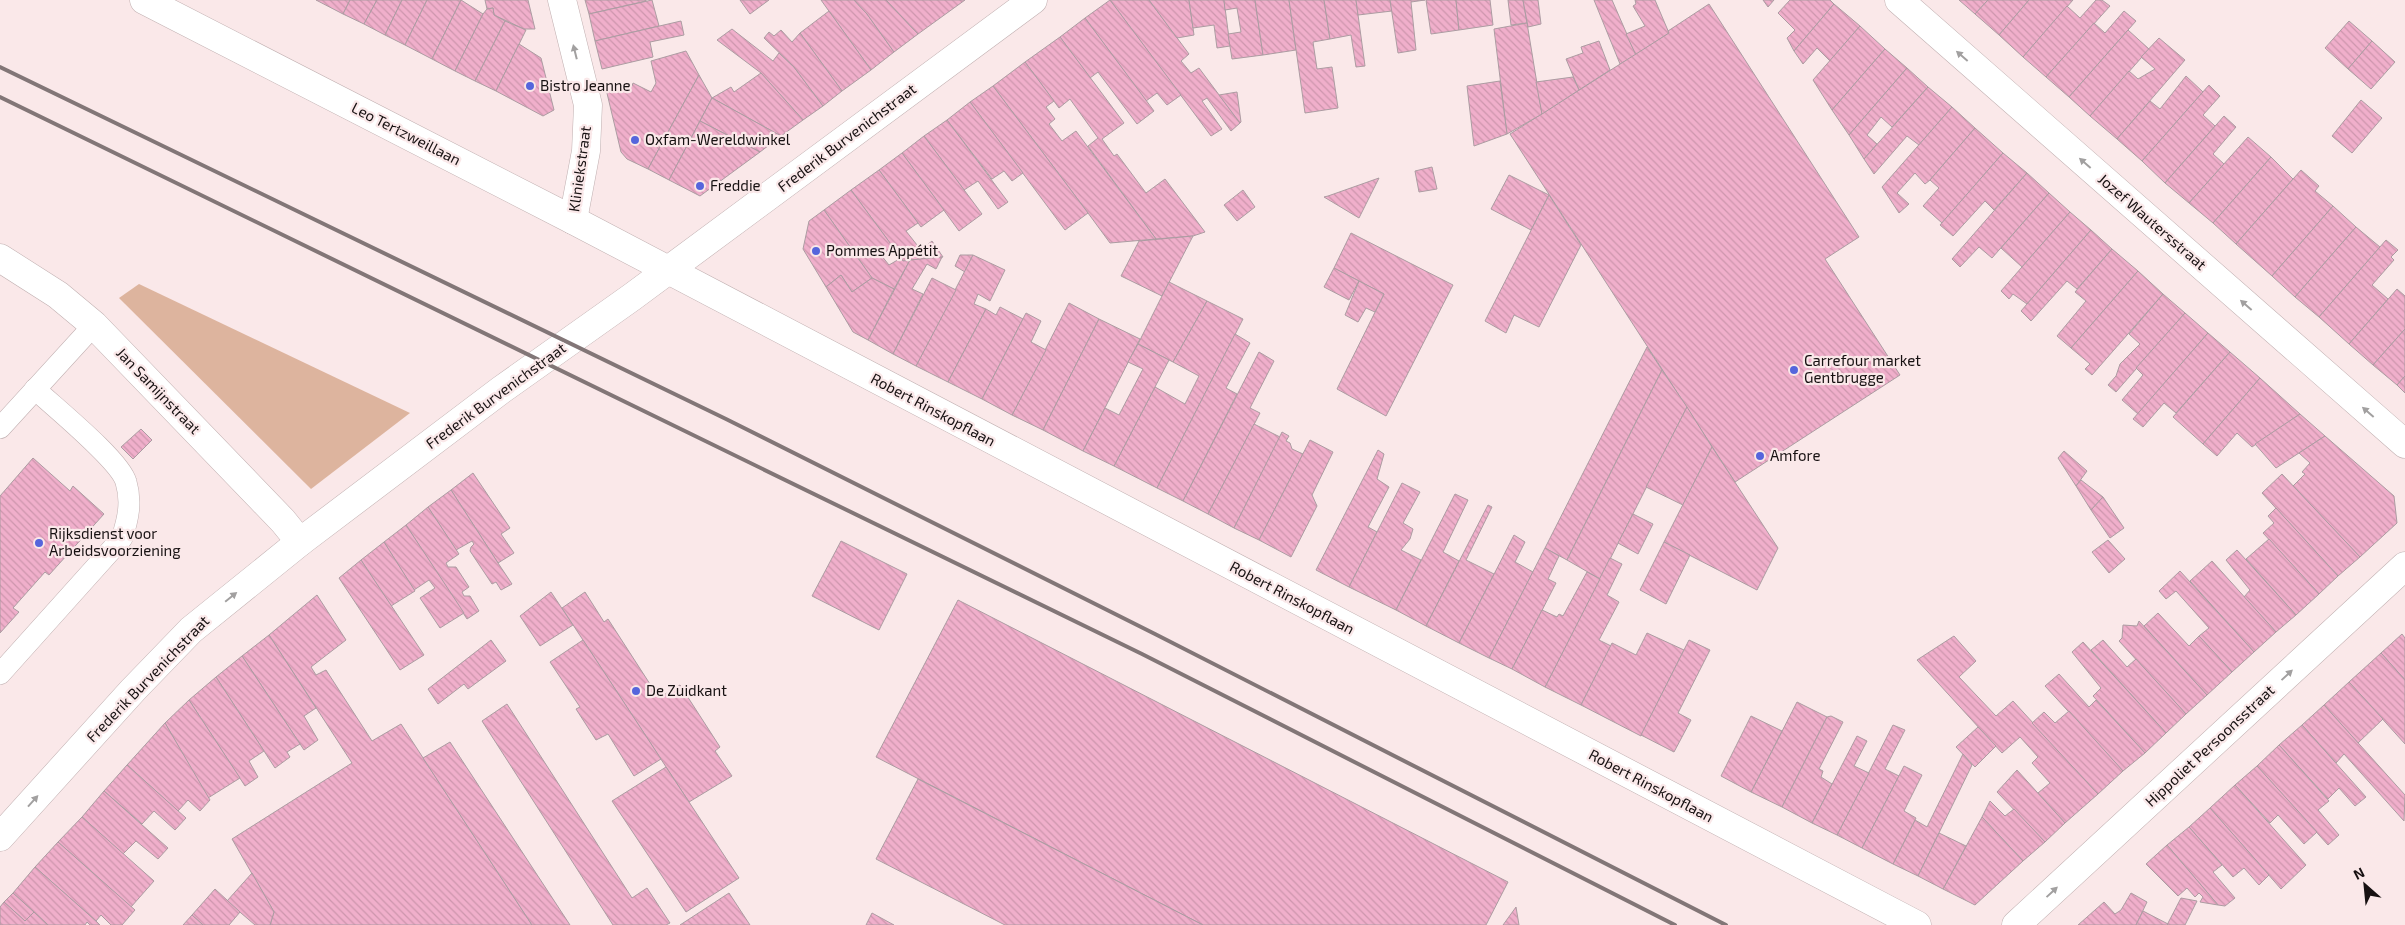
<svg xmlns="http://www.w3.org/2000/svg" width="2405" height="925" viewBox="0 0 2405 925" font-family="'Exo 2',sans-serif">
  <style>
    .green { fill: #ddb49e }
    .building { fill: url(#building-back-hatch); stroke: #ac9ca2 }
    .lines { fill: none; stroke-linecap: round; stroke-linejoin: round }
    .service-casing { stroke: #c1b0b1; stroke-width: 22 }
    .minor-casing { stroke: #c1b0b1; stroke-width: 29 }
    .tertiary-casing { stroke: #c1b0b1; stroke-width: 29 }
    .service { stroke: #fff; stroke-width: 21 }
    .minor { stroke: #fff; stroke-width: 28 }
    .tertiary { stroke: #fff; stroke-width: 28 }
    .rail { stroke: #827677; stroke-width: 4 }
    .oneway { fill: #a2a0a0 }
    .poi-dot { fill: #5665dc; stroke: #fae8e9; stroke-width: 2 }
    .labels { text-anchor: middle; stroke-width: 4.5; stroke-linejoin: round; paint-order: stroke }
    .poi-label { font-size: 15px; fill: #171112; stroke: #fae8e9; text-anchor: start }
    .street-label { font-size: 15px; fill: #171112; stroke: #fae8e9 }
  </style>
  <defs>
    <pattern id="building-back-hatch" width="6" height="6" patternUnits="userSpaceOnUse" patternTransform="scale(1.25)"><rect width="6" height="6" fill="#f0afcb"/><path d="M-1 5l2 2M0 0l6 6M5-1l2 2" fill="none" stroke="#cd96ad"/></pattern>
  </defs>
  <rect width="100%" height="100%" fill="#fae8e9"/>
  <path class="green" d="M139,284l271,129 -99,76 -192,-191z"/>
  <g class="building">
    <path d="M316,0h34l-7,14z"/>
    <path d="M350,0h27l-13,24 -21,-10z"/>
    <path d="M377,0h25l-17,35 -21,-11z"/>
    <path d="M402,0h25l-22,45 -20,-10z"/>
    <path d="M427,0h34l-29,59 -27,-14z"/>
    <path d="M461,0l22,14 -28,57 -23,-12z"/>
    <path d="M485,0h43l7,29h-11l-30,-14 -1,-7 -6,1z"/>
    <path d="M585,0h61v1l-57,13z"/>
    <path d="M652,0l7,26 -64,15 -6,-27z"/>
    <path d="M740,0h29l-19,14z"/>
    <path d="M821,0h33l13,14 27,38 -23,18z"/>
    <path d="M854,0h32l32,34 -24,18 -27,-38z"/>
    <path d="M886,0h79l-47,34z"/>
    <path d="M1110,0h39l40,54 -8,7 10,12 8,-5 41,55 -9,8 -24,-33 -5,3 20,28 -11,7z"/>
    <path d="M1110,0l71,95 -14,10 -10,-12 -11,8 -61,-83z"/>
    <path d="M1149,0h40l5,35 -17,3z"/>
    <path d="M1189,0h35l6,46 -13,2 -3,-23 -21,3z"/>
    <path d="M1224,0h31l8,55 -31,4 -4,-25 13,-2 -4,-24 -12,2z"/>
    <path d="M1255,0h34l7,50 -33,5z"/>
    <path d="M1289,0h35l6,39 -17,3 4,27 15,-2 6,41 -33,5z"/>
    <path d="M1324,0h32l9,66 -9,1 -5,-32 -21,4z"/>
    <path d="M1356,0h34l2,11 -34,4z"/>
    <path d="M1390,0h35l-14,2 5,48 -18,3z"/>
    <path d="M1426,0h30l3,30 -28,4z"/>
    <path d="M1456,0h34l3,25 -34,5z"/>
    <path d="M1508,0h15l4,23 -16,2z"/>
    <path d="M1523,0h15l3,24 -13,3z"/>
    <path d="M1594,0h18l24,55 -16,9z"/>
    <path d="M1635,0h20l14,33 -33,22 -10,-21 19,-8 -12,-20 3,-2z"/>
    <path d="M1763,0h11l-6,7z"/>
    <path d="M1790,0h40l4,4 -40,47 -7,-13 8,-8 -17,-17z"/>
    <path d="M1959,0h29l-13,14z"/>
    <path d="M1988,0h41l-30,35 -24,-21z"/>
    <path d="M2029,0h44l-50,57 -24,-22z"/>
    <path d="M2096,0h6l8,6 -64,71 -23,-20 44,-51 13,12z"/>
    <path d="M1709,4l150,233 -34,22 75,116 -165,107 -225,-348 159,-101 -1,-2z"/>
    <path d="M1834,4l26,22 -30,35 -13,-13 -14,16 -9,-13z"/>
    <path d="M493,8l1,7 11,6 -30,60 -20,-10 28,-57 4,-5z"/>
    <path d="M829,11l42,59 -29,21 -42,-58z"/>
    <path d="M2124,11l12,10 -67,76 -23,-20 48,-54 11,10z"/>
    <path d="M1085,18l69,93 -17,13 -39,-52 -8,6 -30,-41z"/>
    <path d="M505,21l21,9 -30,61 -21,-10z"/>
    <path d="M681,21l3,14 -34,7 3,15 -51,12 -7,-28z"/>
    <path d="M2349,21l23,20 -24,28 -23,-21z"/>
    <path d="M1527,23l15,91 -35,20 -13,-105z"/>
    <path d="M1860,26l25,23 -53,61 -19,-30z"/>
    <path d="M732,29l41,32 6,-8 15,14 29,39 -20,14 -42,-47 -44,-33z"/>
    <path d="M781,30l11,12 8,-9 42,58 -19,15 -29,-39 -30,-29 5,-6 5,4z"/>
    <path d="M2128,30l21,19 -59,67 -21,-19z"/>
    <path d="M1060,37l64,86 -22,16 12,17 3,-2 29,39 19,-14 40,53 -12,4 -37,3 -68,-93 10,-8 -28,-39 -11,9 -34,-46z"/>
    <path d="M2159,38l26,22 -68,79 -27,-23 39,-45 9,8 17,-10 -14,-12z"/>
    <path d="M1599,41l11,29 -31,20 -13,-31 17,-6 -2,-6z"/>
    <path d="M2372,41l23,21 -24,27 -23,-20z"/>
    <path d="M519,44l22,14 13,52 -11,6 -47,-25z"/>
    <path d="M1885,49l22,19 -58,67 -17,-25z"/>
    <path d="M686,51l13,24 -51,94 -21,-10 -6,-7 -15,-63 16,1 2,-7 8,3 1,-3 18,9 5,-9 -5,-22z"/>
    <path d="M1025,62l29,39 -8,6 9,12 -6,5 13,17 14,-10 80,108 -46,4 -22,-30 -95,-127z"/>
    <path d="M1907,68l21,19 -36,40 -11,-10 -14,18 10,9 -13,15 -15,-24z"/>
    <path d="M761,73l42,47 -22,16 -69,-38 19,-11 3,5z"/>
    <path d="M699,75l13,23 -43,82 -21,-11z"/>
    <path d="M2186,76l17,16 -61,69 -25,-22 33,-38 10,8z"/>
    <path d="M1573,77l6,13 -37,24 -6,-32z"/>
    <path d="M1500,81l7,53 -33,12 -7,-60z"/>
    <path d="M2209,85l11,11 -17,19 12,11 -50,57 -23,-22z"/>
    <path d="M993,86l95,127 -23,17 -95,-128z"/>
    <path d="M1928,87l24,20 -33,38 -12,-9 -33,38 -10,-15z"/>
    <path d="M1237,92l4,30 -1,1 -21,-28z"/>
    <path d="M712,98l69,38 -21,16 -60,-31z"/>
    <path d="M2361,100l21,18 -30,35 -20,-17z"/>
    <path d="M970,102l53,71 -11,8 -8,-10 -12,8 -45,-59z"/>
    <path d="M1952,107l23,21 -45,52 -5,4 -10,-11 -18,20 12,11 -10,9 -17,-26z"/>
    <path d="M2224,116l12,11 -23,27 11,10 -35,39 -24,-20z"/>
    <path d="M947,120l61,82 -10,7 -20,-28 -14,9 -40,-54z"/>
    <path d="M700,121l60,31 -60,44 -31,-16z"/>
    <path d="M1975,128l28,25 -61,70 -19,-17 16,-18 -9,-8z"/>
    <path d="M924,136l58,78 -23,17 -57,-78z"/>
    <path d="M2248,137l23,20 -58,66 -24,-20z"/>
    <path d="M902,153l42,57 -23,17 -42,-57z"/>
    <path d="M2003,153l24,20 -33,37 -9,-9 -32,35 -13,-11z"/>
    <path d="M2271,157l22,22 -57,65 -23,-21z"/>
    <path d="M1432,167l5,22 -18,3 -4,-21z"/>
    <path d="M879,170l39,53 -12,8 15,19 11,-9 11,16 -40,4 -2,-3 -50,-68z"/>
    <path d="M2301,170l18,16 -4,5 18,15 -61,70 -36,-32z"/>
    <path d="M2027,173l22,20 -57,65 -13,-11 -19,20 -8,-8z"/>
    <path d="M1509,175l40,20 -18,35 -40,-21z"/>
    <path d="M1379,178l-20,40 -35,-21 4,-1z"/>
    <path d="M851,190l42,57 -12,8 8,10 12,-7 2,3 7,-1 -16,29 -22,-11 -48,-68z"/>
    <path d="M1243,190l12,17 -18,14 -13,-16z"/>
    <path d="M2049,193l21,19 -48,55 -21,-19z"/>
    <path d="M1549,195l32,50 -42,82 -25,-12 -8,18 -21,-12z"/>
    <path d="M2333,206l23,21 -61,70 -23,-21z"/>
    <path d="M824,210l48,68 -20,14 -11,-17 -15,12 -23,-38 6,-28z"/>
    <path d="M2070,212l21,18 -64,74 -14,-10 -4,5 -8,-8z"/>
    <path d="M2356,227l24,20 -61,70 -24,-20z"/>
    <path d="M2091,230l21,19 -35,40 -10,-8 -36,40 -10,-10z"/>
    <path d="M1351,233l102,52 -67,131 -49,-27 47,-95 -50,-26z"/>
    <path d="M1193,236l-31,60 -41,-20 18,-35z"/>
    <path d="M2386,240l12,10 -7,7 3,3 -22,25 16,14 -39,45 -30,-27z"/>
    <path d="M2112,249l26,22 -67,77 -14,-12 29,-35 -11,-9z"/>
    <path d="M960,255h13l-8,17 -10,-6z"/>
    <path d="M973,255l32,15 -15,31 -12,-7 -4,10 12,5 -38,73 -32,-16z"/>
    <path d="M942,257l-6,12 -9,-5 -15,25 11,5 -30,60 -25,-14 42,-80z"/>
    <path d="M1334,268l25,13 -10,19 -25,-13z"/>
    <path d="M2138,271l25,23 -71,81 -7,-6 5,-5 -19,-16z"/>
    <path d="M841,275l11,17 20,-14 22,11 -26,51 -15,-8 -27,-45z"/>
    <path d="M932,278l24,12 -40,76 -23,-12z"/>
    <path d="M1359,281l25,13 -9,18 -9,-4 -8,14 -13,-7z"/>
    <path d="M1169,282l38,19 -34,61 -35,-18z"/>
    <path d="M2397,289l8,7v33l-32,36 -24,-21z"/>
    <path d="M2163,294l22,19 -69,79 -8,-7 8,-9 4,-12 20,-20 -11,-10z"/>
    <path d="M1207,301l36,18 -86,169 -43,-22 41,-79 30,17 14,-28 -26,-14z"/>
    <path d="M1069,303l30,16 -56,111 -31,-15z"/>
    <path d="M1000,307l23,12 -41,80 -34,-17 38,-73 10,6z"/>
    <path d="M1026,313l15,8 -10,21 15,8 -34,65 -30,-16z"/>
    <path d="M2185,313l23,20 -70,81 -16,-14 21,-25 -7,-7z"/>
    <path d="M1099,319l41,20 -57,112 -40,-21z"/>
    <path d="M2405,329v47l-8,9 -24,-20z"/>
    <path d="M2208,333l22,19 -54,61 -12,-10 -21,24 -10,-8z"/>
    <path d="M1235,334l15,9 -24,45 11,6 -54,107 -26,-13z"/>
    <path d="M1138,344l31,16 -55,106 -31,-15 22,-43 14,7 24,-46 -15,-7z"/>
    <path d="M1647,347l15,23 -95,190 -22,-12z"/>
    <path d="M1259,352l15,9 -24,47 10,5 -52,101 -25,-13z"/>
    <path d="M2230,352l30,26 -57,66 -30,-27z"/>
    <path d="M1662,370l25,37 -87,172 -33,-19z"/>
    <path d="M2405,376v17l-8,-8z"/>
    <path d="M2260,378l40,36 -48,33 -15,-14 -20,23 -14,-12z"/>
    <path d="M1687,407l25,40 -29,58 -37,-18z"/>
    <path d="M2300,414l25,22 -49,32 -21,-24z"/>
    <path d="M1254,424l26,13 -46,91 -26,-14z"/>
    <path d="M141,429l11,11 -19,19 -12,-12z"/>
    <path d="M1282,432l7,4 -3,5 4,2 2,6 11,5 -44,86 -25,-12z"/>
    <path d="M2325,436l69,60 3,27 -37,34 -67,-71 12,-12 -3,-2 8,-9 -11,-10z"/>
    <path d="M1310,440l23,12 -21,43 5,11 -26,51 -32,-17z"/>
    <path d="M1712,447l66,101 -21,42 -93,-48z"/>
    <path d="M1378,450l6,4 -7,25 12,8 -21,40 9,5 -28,55 -33,-17z"/>
    <path d="M2064,451l23,20 -11,15 -18,-28z"/>
    <path d="M33,458l37,33 3,-5 31,28 -55,61 -4,-3 -32,36 6,4 -19,21v-137z"/>
    <path d="M473,473l37,55 -9,6 13,19 -16,10 -47,-73z"/>
    <path d="M2282,474l78,83 -22,19 -76,-83z"/>
    <path d="M2081,480l22,17 -12,13 -15,-24z"/>
    <path d="M1402,483l18,9 -17,31 10,6 -3,10 -9,11 20,10 -25,50 -47,-23z"/>
    <path d="M451,490l47,73 14,21 -11,6 -5,-8 -4,2 -22,-33 1,-4 3,-3 -2,-3 -16,9 -28,-43z"/>
    <path d="M1455,494l13,6 -25,52 16,9 -33,65 -30,-16z"/>
    <path d="M2103,497l21,31 -14,10 -19,-28z"/>
    <path d="M1488,505l4,2 -26,53 28,14 -35,69 -33,-17z"/>
    <path d="M428,507l31,47 -13,9 2,4h8l13,20 -7,5 2,4h6l9,15 -12,8 -61,-94z"/>
    <path d="M2276,508l62,68 -19,18 -56,-61 11,-10 -6,-7z"/>
    <path d="M1633,514l20,10 -15,30 -20,-11z"/>
    <path d="M406,525l58,88 -24,15 -20,-30 15,-10 -6,-8 -15,10 -30,-48z"/>
    <path d="M1514,535l11,7 -10,20 18,10 -44,86 -30,-15z"/>
    <path d="M2269,539l50,55 -23,21 -50,-56z"/>
    <path d="M2108,540l17,19 -16,14 -17,-21z"/>
    <path d="M841,541l66,33 -28,56 -67,-34z"/>
    <path d="M384,542l31,49 -24,15 -30,-46z"/>
    <path d="M1664,542l26,13 -24,49 -26,-14z"/>
    <path d="M1545,548l14,8 -11,23 8,4 -44,86 -23,-11z"/>
    <path d="M2237,550l59,65 -20,17 -32,-35 6,-7 -24,-30z"/>
    <path d="M1610,558l12,6 -15,31 12,7 -20,38 12,6 -30,59 -36,-18z"/>
    <path d="M361,560l63,95 -24,15 -61,-92z"/>
    <path d="M2212,561l64,71 -22,20 -64,-71z"/>
    <path d="M2180,571l74,81 -22,20 -33,-36 10,-8 -33,-37 -10,8 -7,-8z"/>
    <path d="M1587,572l13,7 -55,108 -33,-18 30,-59 15,7 2,-3 4,2z"/>
    <path d="M551,592l22,33 -33,21 -20,-30z"/>
    <path d="M585,592l19,30 4,-3 51,79 21,-13 40,62 -5,4 17,25 -43,26 -127,-194z"/>
    <path d="M317,595l29,45 -35,27 5,8 10,-5 46,71 29,-17 131,201h-262l4,-13 -42,-73 120,-76 -83,-128z"/>
    <path d="M958,600l550,282 -22,43h-283l-327,-168z"/>
    <path d="M2158,613l31,33 10,-10 33,36 -25,23 -63,-69z"/>
    <path d="M2139,621l68,74 -21,19 -67,-73 3,-3 1,-13 14,1z"/>
    <path d="M1647,633l37,17 -43,86 -60,-31 31,-62 24,12z"/>
    <path d="M2402,634l3,4v42l-24,-27z"/>
    <path d="M269,635l47,73 -12,8 14,24 -14,10 -62,-94z"/>
    <path d="M1954,636l22,25 -17,16 37,39 17,-15 85,93 -33,29 -27,-30 12,-10 -18,-20 6,-6 -18,-20 -18,16 -85,-93z"/>
    <path d="M491,640l15,21 -38,28 -4,-5 -26,20 -10,-15z"/>
    <path d="M583,640l78,119 -27,17 -26,-42 -12,6 -20,-31 4,-2 -30,-45z"/>
    <path d="M1689,640l21,10 -32,63 13,7 -17,32 -33,-17z"/>
    <path d="M2103,640l24,27 9,-8 50,55 -20,19 -75,-83z"/>
    <path d="M2083,642l83,91 -21,20 -52,-57 8,-8 -29,-36z"/>
    <path d="M2381,653l24,27v64l-56,-62z"/>
    <path d="M242,656l58,88 -13,8 3,5 -15,11 -59,-91z"/>
    <path d="M2059,674l30,33 7,-7 49,53 -22,18 -78,-85z"/>
    <path d="M216,677l48,74 -15,10 9,16 -13,9 -56,-86z"/>
    <path d="M2349,682l34,37 -25,24 -34,-38z"/>
    <path d="M189,700l51,78 -32,20 -43,-75z"/>
    <path d="M1797,702l30,15 -45,90 -31,-15z"/>
    <path d="M507,704l125,194 15,-10 23,35 -4,2h-53l-131,-204z"/>
    <path d="M2324,705l81,90 -1,26 -60,-67 -8,9 -34,-38z"/>
    <path d="M2069,711l54,60 -25,23 -66,-71 12,-11 11,11z"/>
    <path d="M1751,716l31,15 -31,61 -30,-16z"/>
    <path d="M1831,716l12,6 -24,47 4,2 -2,6 11,7 -20,39 -30,-16 45,-90z"/>
    <path d="M165,723l45,77 -10,11 -12,-11 -10,11 -51,-46z"/>
    <path d="M1893,725l12,5 -20,39 14,7 -37,72 -25,-13z"/>
    <path d="M2302,725l64,72 -11,9 -16,-18 -11,11 -49,-54z"/>
    <path d="M1978,727l18,19 -21,21 -19,-20z"/>
    <path d="M1857,736l10,5 -13,25 15,7 -32,62 -25,-12z"/>
    <path d="M450,742l120,183h-38l-109,-167z"/>
    <path d="M2279,745l50,56 -11,9 21,25 -11,10 -71,-79z"/>
    <path d="M1963,754l9,11 -54,111 -25,-12 22,-44 12,7z"/>
    <path d="M127,765l59,53 -11,12 -21,-19 -12,13 -38,-33z"/>
    <path d="M1904,766l18,9 -18,36 12,7 -23,46 -31,-16z"/>
    <path d="M2257,766l60,66 -13,12 -26,-29 -8,8 -35,-38z"/>
    <path d="M666,767l73,111 -53,34 -74,-111z"/>
    <path d="M2017,770l48,53 -20,19 -48,-50z"/>
    <path d="M918,779l285,146h-198l-129,-66z"/>
    <path d="M2235,785l71,80 -25,24 -71,-81z"/>
    <path d="M104,791l64,57 -10,11 -22,-18 -13,13 -41,-37z"/>
    <path d="M1990,801l15,15 9,-7 31,33 -22,19 -41,-44z"/>
    <path d="M2210,808l59,67 -10,10 -15,-17 -11,9 -44,-50z"/>
    <path d="M82,817l72,64 -23,26 -73,-65z"/>
    <path d="M1982,817l41,44 -48,44 -32,-16z"/>
    <path d="M2189,827l33,38 -9,7 22,26 -10,8 -7,-1 -51,-60z"/>
    <path d="M1939,833l27,13 -23,43 -25,-13z"/>
    <path d="M58,842l77,68 -13,15h-11l-10,-10 -5,6 -61,-54z"/>
    <path d="M2167,845l51,60 -18,-3 3,-5 -4,-4 -4,4 -8,-9 -9,8 -32,-32z"/>
    <path d="M35,867l61,54 4,4h-10l-3,-3 -2,3h-37l-35,-32z"/>
    <path d="M252,873l22,39 -4,13h-15l-28,-24z"/>
    <path d="M215,889l25,23 -11,13h-26l-11,-10z"/>
    <path d="M13,893l21,19 -9,9 -21,-19z"/>
    <path d="M729,893l21,32h-70z"/>
    <path d="M2131,893l16,9 -11,23h-58l26,-23 11,12 6,-4z"/>
    <path d="M2181,898l16,3 -12,24h-18z"/>
    <path d="M4,902l21,19 9,-9 14,13h-48v-18z"/>
    <path d="M1516,907l3,18h-16z"/>
    <path d="M2143,911l25,13 -1,1h-31z"/>
    <path d="M872,913l22,12h-28z"/>
    <path d="M192,915l11,10h-20z"/>
  </g>
  <g class="lines">
    <defs>
      <g id="service">
        <path d="M0,428l94,-103"/>
        <path d="M0,674l122,-136c6,-19 10,-36 4,-56 -6,-22 -72,-75 -91,-93"/>
      </g>
      <g id="minor">
        <path d="M562,0l26,105 -2,46 -13,69"/>
        <path d="M1899,0l506,444"/>
        <path d="M0,258l58,37 36,30 189,196 17,21"/>
        <path d="M0,837l133,-147 58,-60 109,-88 201,-152 131,-93 401,-297"/>
        <path d="M2016,925l389,-359"/>
      </g>
      <path id="tertiary" d="M144,0l427,219 1346,706"/>
    </defs>
    <use href="#service" class="service-casing"/>
    <use href="#minor" class="minor-casing"/>
    <use href="#tertiary" class="tertiary-casing"/>
    <use href="#service" class="service"/>
    <use href="#minor" class="minor"/>
    <use href="#tertiary" class="tertiary"/>
    <g class="rail">
      <path d="M0,67l726,352 429,215 571,291"/>
      <path d="M0,97l1142,557 533,271"/>
    </g>
  </g>
  <defs><path id="oneway-solid" d="M-6-.8H1V-3.2L6.5 0L1 3.2V.8H-6Z" transform="scale(1.25)"/></defs>
  <g class="oneway">
    <use href="#oneway-solid" transform="translate(575 52) rotate(-104)"/>
    <use href="#oneway-solid" transform="translate(1962 56) rotate(-139)"/>
    <use href="#oneway-solid" transform="translate(2085 163) rotate(-139)"/>
    <use href="#oneway-solid" transform="translate(2246 305) rotate(-139)"/>
    <use href="#oneway-solid" transform="translate(2368 412) rotate(-139)"/>
    <use href="#oneway-solid" transform="translate(231 597) rotate(-39)"/>
    <use href="#oneway-solid" transform="translate(2287 675) rotate(-43)"/>
    <use href="#oneway-solid" transform="translate(33 801) rotate(-48)"/>
    <use href="#oneway-solid" transform="translate(2052 892) rotate(-43)"/>
  </g>
  <g class="poi-dot">
    <circle cx="530" cy="86" r="5"/>
    <circle cx="635" cy="140" r="5"/>
    <circle cx="700" cy="186" r="5"/>
    <circle cx="816" cy="251" r="5"/>
    <circle cx="1794" cy="370" r="5"/>
    <circle cx="1760" cy="456" r="5"/>
    <circle cx="39" cy="543" r="5"/>
    <circle cx="636" cy="691" r="5"/>
  </g>
  <g class="labels">
    <g class="poi-label">
      <text x="540" y="91">Bistro Jeanne</text>
      <text x="645" y="145">Oxfam-Wereldwinkel</text>
      <text x="710" y="191">Freddie</text>
      <text x="826" y="256">Pommes Appétit</text>
      <text x="1804" y="366">Carrefour market<tspan x="1804" dy="17">Gentbrugge</tspan></text>
      <text x="1770" y="461">Amfore</text>
      <text x="49" y="539">Rijksdienst voor<tspan x="49" dy="17">Arbeidsvoorziening</tspan></text>
      <text x="646" y="696">De Zuidkant</text>
    </g>
    <g class="street-label">
      <text transform="translate(406 134) rotate(27)" y="5">Leo Tertzweillaan</text>
      <text transform="translate(847 138) rotate(-37)" y="5">Frederik Burvenichstraat</text>
      <text transform="translate(580 169) rotate(-82)" y="5">Kliniekstraat</text>
      <text transform="translate(2152 222) rotate(41)" y="5">Jozef Wautersstraat</text>
      <text transform="translate(158 391) rotate(46)" y="5">Jan Samijnstraat</text>
      <text transform="translate(496 396) rotate(-36)" y="5">Frederik Burvenichstraat</text>
      <text transform="translate(933 410) rotate(28)" y="5">Robert Rinskopflaan</text>
      <text transform="translate(1292 598) rotate(28)" y="5">Robert Rinskopflaan</text>
      <text transform="translate(148 679) rotate(-46)" y="5">Frederik Burvenichstraat</text>
      <text transform="translate(2210 746) rotate(-43)" y="5">Hippoliet Persoonsstraat</text>
      <text transform="translate(1651 786) rotate(28)" y="5">Robert Rinskopflaan</text>
    </g>
  </g>
  <g transform="translate(2365 885) rotate(333)" stroke="#fae8e9" stroke-width="4" paint-order="stroke">
  <path d="M0-4L9 19L0 12L-9 19Z" fill="#171112"/>
  <text y="-8" font-size="14" font-weight="bold" text-anchor="middle" fill="#171112">N</text>
  </g>
</svg>
